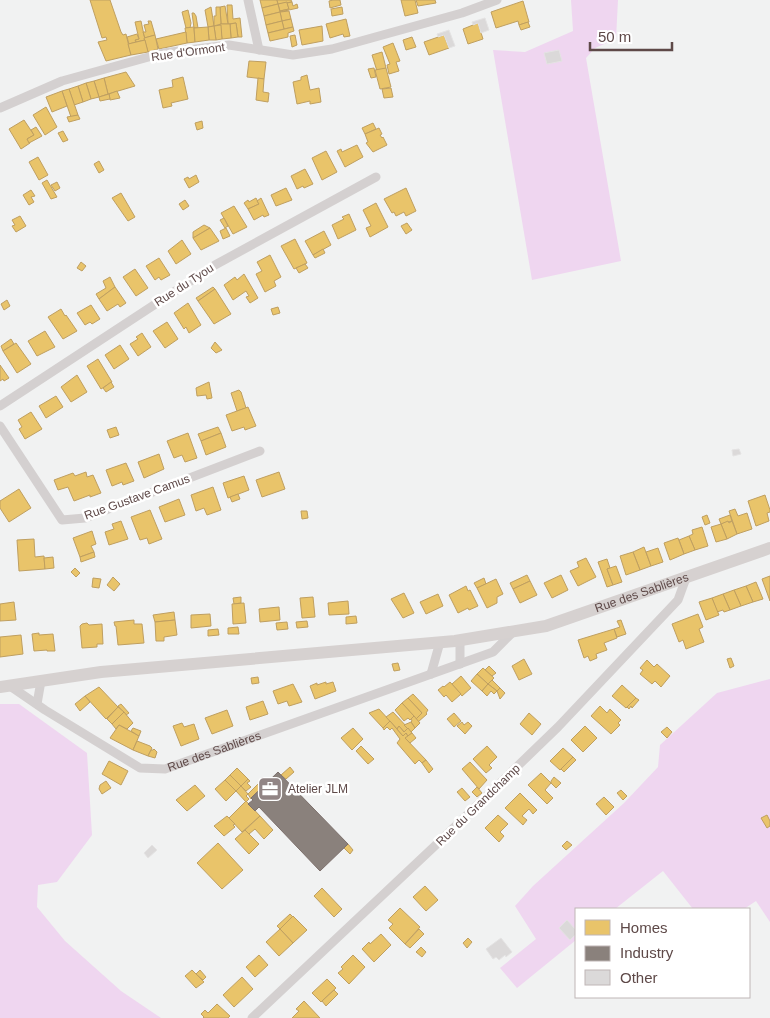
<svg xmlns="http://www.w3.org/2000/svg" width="770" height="1018" viewBox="0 0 770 1018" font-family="Helvetica,sans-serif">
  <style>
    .green { fill: #efd6f0 }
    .homes { fill: #e9c46a; stroke: #bf9f60 }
    .industry { fill: #8a817c; stroke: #7d706c }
    .building { fill: #dbd9d9; stroke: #e4e3e3 }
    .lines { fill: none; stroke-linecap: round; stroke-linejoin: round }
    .street { stroke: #d4d0d0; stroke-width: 9 }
    .secondary { stroke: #d6d1d0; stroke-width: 12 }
    .labels { text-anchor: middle; stroke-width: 5; stroke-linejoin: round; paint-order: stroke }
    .street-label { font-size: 12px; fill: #5e4948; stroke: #fff }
    .poi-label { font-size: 12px; fill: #5e4948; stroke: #fff; text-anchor: start }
  </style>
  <rect width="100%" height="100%" fill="#f1f2f2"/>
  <g class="green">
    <path d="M571,0h47l-2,39 -21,9 -9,10 35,203 -89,19 -39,-230 32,2 48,-21z"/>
    <path d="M770,679v243l-14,-21 -12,8h-51l-30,-38 -48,38h-39v31l-59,48 -17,-20 36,-29 -21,-33 18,-20 91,-83 34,-36 2,-22 57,-52z"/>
    <path d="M0,704h19l68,49 5,82 -35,47 -19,3 -1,22 28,34 56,50 40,27h-161z"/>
  </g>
  <g class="homes">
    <path d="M90,0h20l11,32 2,3 3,-1 5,21 -25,6 -8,-19 9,-2 -1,-3 -4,1z"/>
    <path d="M260,0h17l1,4 -16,4z"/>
    <path d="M277,0h14l1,2 -14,2z"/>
    <path d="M333,0h7l1,5 -11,3 -1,-7z"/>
    <path d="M401,0h14l3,13 -13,3z"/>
    <path d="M416,0h19l1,3 -18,3z"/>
    <path d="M523,1l6,21 -10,3 -1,-4 -22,7 -5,-16z"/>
    <path d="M287,2l2,7 -9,2 -2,-7z"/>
    <path d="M292,2l1,4 4,-2 1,4 -18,4v-1l9,-2 -2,-6z"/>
    <path d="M278,4l2,8 -16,4 -2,-8z"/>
    <path d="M227,5h5l1,14 7,-1 2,19h-4l-2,-14 -8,1z"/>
    <path d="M225,6l3,18h-7l-1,-17z"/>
    <path d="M211,7l3,19 -6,1 -3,-17z"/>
    <path d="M216,7h4l1,17 -7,2v-10h2z"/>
    <path d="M342,7l1,7 -11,2 -1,-7z"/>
    <path d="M188,10l3,13 -1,5h-4l-4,-16z"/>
    <path d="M289,11l2,8 -9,2 -2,-9z"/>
    <path d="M280,12l2,9 -16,4 -2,-9z"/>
    <path d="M192,13h2l2,3 2,12h-4z"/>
    <path d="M291,19l2,8 -9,2 -2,-8z"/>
    <path d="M346,19l4,17 -6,1 -1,-3 -13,4 -4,-14z"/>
    <path d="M141,21l4,19 -9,2 -1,-2 4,-1 -4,-17z"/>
    <path d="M148,21h3l4,14 -10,3 -2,-6h3l-2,-7 5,-1z"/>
    <path d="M282,21l2,8 -16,4 -2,-8z"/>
    <path d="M528,22l2,5 -9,3 -2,-5z"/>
    <path d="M236,23l2,14 -7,1 -1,-14z"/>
    <path d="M478,23l5,16 -15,5 -5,-15z"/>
    <path d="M220,24h10l1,14 -9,1z"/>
    <path d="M221,25l1,14 -6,1 -2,-14z"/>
    <path d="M214,26l2,14h-7l-1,-13z"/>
    <path d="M322,26l1,15 -21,4 -3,-15z"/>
    <path d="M194,27l1,15 -8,1 -2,-15z"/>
    <path d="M208,27l1,13 -14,2 -1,-14z"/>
    <path d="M293,27l1,4 -6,2v4l-18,4 -2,-8z"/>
    <path d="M186,32l1,11 -28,6 -3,-10z"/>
    <path d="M137,34l2,5 -4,1 1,2 -7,2 -2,-7z"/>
    <path d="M155,35l3,14 -10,3 -4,-14z"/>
    <path d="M295,35l2,10 -5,2 -2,-11z"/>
    <path d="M444,35l5,13 -20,7 -5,-13z"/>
    <path d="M412,37l4,10 -10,3 -3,-10z"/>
    <path d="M145,40l3,12 -17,3 -3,-11z"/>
    <path d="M393,43l7,18 -4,1 3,9 -10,3 -2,-9 3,-1 -7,-17z"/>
    <path d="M382,52l4,16 -9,3 -5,-16z"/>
    <path d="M249,61l17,1 -2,17 -17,-2z"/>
    <path d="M374,68l2,9 -5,1 -3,-9z"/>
    <path d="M386,68l5,19 -11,2 -5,-19z"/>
    <path d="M126,72l9,14 -27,8 -4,-16z"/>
    <path d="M307,75l3,15 9,-2 2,14 -11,2v-3l-13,3 -4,-22 8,-2v-3z"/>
    <path d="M183,77l5,22 -17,4 1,3 -9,2 -4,-18 14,-3 -1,-7z"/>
    <path d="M104,78l4,16 -9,3 -5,-16z"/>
    <path d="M258,78l6,1 -1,13 6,1 -1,9 -12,-2z"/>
    <path d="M94,81l5,16 -8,2 -5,-16z"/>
    <path d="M86,83l5,16 -8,3 -5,-16z"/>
    <path d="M78,86l5,16 -9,3 -5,-16z"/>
    <path d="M391,88l2,9 -9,1 -2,-9z"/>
    <path d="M69,89l9,26 -7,2 -9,-26z"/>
    <path d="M62,91l5,15 -15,6 -6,-15z"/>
    <path d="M117,91l3,7 -10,2 -1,-6z"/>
    <path d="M109,94l1,5 -10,2 -1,-4z"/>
    <path d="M46,107l11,20 -12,8 -12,-20z"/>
    <path d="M78,115l2,4 -11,3 -2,-5z"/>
    <path d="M24,120l10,15 -7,4 3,4 -9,6 -12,-20z"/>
    <path d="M202,121l1,7 -6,2 -2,-7z"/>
    <path d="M373,123l3,6 -11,5 -3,-6z"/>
    <path d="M36,127l6,9 -13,7 -2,-4 7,-4 -3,-5z"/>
    <path d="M379,128l3,6 -2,1 2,3 1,-1 4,8 -14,7 -7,-9 2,-1 -3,-8z"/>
    <path d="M63,131l5,9 -5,2 -5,-9z"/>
    <path d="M357,145l6,12 -18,10 -8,-16 4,-2 1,3z"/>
    <path d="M326,151l11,21 -15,8 -10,-22z"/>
    <path d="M38,157l10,18 -9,5 -10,-18z"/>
    <path d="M99,161l5,9 -5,3 -5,-9z"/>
    <path d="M305,169l8,15 -9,4 -1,-2 -6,3 -6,-13z"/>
    <path d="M196,175l3,7 -10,6 -5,-9 4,-2 1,2z"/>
    <path d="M47,180l10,17 -6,2 -9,-16z"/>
    <path d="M57,182l3,6 -5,3 -4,-6z"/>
    <path d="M286,188l6,12 -16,6 -5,-11z"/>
    <path d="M406,188l10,23 -10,5 -2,-4 -8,4 -2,-4 -2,1 -8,-14z"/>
    <path d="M31,190l4,6 -4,1 3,5 -5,3 -6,-10z"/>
    <path d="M121,193l14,24 -7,4 -16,-23z"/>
    <path d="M256,198l3,6 -11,5 -4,-6 4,-3 1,2z"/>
    <path d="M261,198l8,17 -5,2 -1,-2 -9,5 -6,-11 11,-5 -2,-3z"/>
    <path d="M185,200l4,6 -6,4 -4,-6z"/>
    <path d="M376,203l12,24 -18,10 -4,-9 5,-2 -8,-16z"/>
    <path d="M234,206l13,21 -14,7 -12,-21z"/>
    <path d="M349,214l7,16 -18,9 -6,-14 12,-6 -2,-2z"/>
    <path d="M20,216l6,10 -10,6 -4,-6 3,-1 -3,-5z"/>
    <path d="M224,218l4,8 -3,2 -5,-8z"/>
    <path d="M407,223l5,7 -6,4 -5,-8z"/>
    <path d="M204,225l6,3 -17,10v-6z"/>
    <path d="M210,228l9,13 -18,9 -8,-12z"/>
    <path d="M226,228l4,8 -7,3 -3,-8z"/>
    <path d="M324,231l7,14 -18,10 -8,-14z"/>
    <path d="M295,239l12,24 -13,6 -13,-23z"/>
    <path d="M182,240l9,14 -15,10 -8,-13z"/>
    <path d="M323,249l2,4 -10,5 -2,-3z"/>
    <path d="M270,255l11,22 -7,4 2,5 -11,6 -9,-18 6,-3 -5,-9z"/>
    <path d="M159,258l11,17 -9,5 -2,-3 -4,3 -9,-14z"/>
    <path d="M81,262l5,4 -4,5 -5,-3z"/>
    <path d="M305,264l3,4 -9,5 -3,-5z"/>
    <path d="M135,269l13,19 -12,8 -13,-19z"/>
    <path d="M244,274l14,24 -8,5 -4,-6 3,-1 -3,-5 -13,9 -9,-15 11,-8 2,3z"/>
    <path d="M110,277l5,10 -16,12 -3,-5 10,-6 -3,-7z"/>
    <path d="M115,287l11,16 -6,4 -2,-3 -11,7 -8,-12z"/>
    <path d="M213,287l2,2 -17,12 -2,-3z"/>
    <path d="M215,289l16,25 -17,10 -16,-23z"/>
    <path d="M7,300l3,6 -6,4 -3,-6z"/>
    <path d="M188,303l13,22 -12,8 -3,-6 -2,2 -10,-16z"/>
    <path d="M91,305l9,14 -8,5 -2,-2 -5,3 -8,-12z"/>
    <path d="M278,307l2,6 -7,2 -2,-6z"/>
    <path d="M61,309l4,7 1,-1 11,16 -14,8 -15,-22z"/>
    <path d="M167,322l11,17 -13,9 -12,-17z"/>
    <path d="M45,331l10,16 -18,9 -9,-15z"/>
    <path d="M142,333l9,14 -13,9 -8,-12 8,-5 -2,-2z"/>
    <path d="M11,339l3,5 -11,7 -2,-5z"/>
    <path d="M215,342l7,8 -6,3 -5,-5z"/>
    <path d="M16,343l15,21 -14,9 -14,-22z"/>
    <path d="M120,345l9,14 -15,10 -9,-14z"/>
    <path d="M98,359l14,23 -11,7 -14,-23z"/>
    <path d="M0,365l9,13 -5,3 -1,-2 -3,2z"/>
    <path d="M77,375l10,17 -16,10 -10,-15z"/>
    <path d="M111,382l3,5 -8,5 -3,-4z"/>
    <path d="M209,382l3,16 -5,1 -1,-4 -9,1 -1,-8z"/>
    <path d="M239,390l2,2 5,16 -9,3 -6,-18z"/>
    <path d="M56,396l7,11 -17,11 -7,-12z"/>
    <path d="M248,407l8,19 -11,4 -1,-3 -12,4 -6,-16z"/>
    <path d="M31,412l11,17 -17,10 -6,-10 3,-2 -4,-7z"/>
    <path d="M116,427l3,8 -9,3 -3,-8z"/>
    <path d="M218,427l3,6 -20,8 -3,-7z"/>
    <path d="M188,433l9,25 -12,4 -3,-7 -8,3 -7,-17z"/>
    <path d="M221,433l5,14 -20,8 -5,-14z"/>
    <path d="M159,454l5,15 -20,9 -6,-16z"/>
    <path d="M126,463l8,18 -11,4 -1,-3 -10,4 -6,-16z"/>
    <path d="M86,472l1,5 6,-2 8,18 -11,4v-2l-16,6 -6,-14 -10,3 -4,-10 19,-7 2,3z"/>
    <path d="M279,472l6,17 -23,8 -6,-17z"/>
    <path d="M244,476l5,14 -21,8 -5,-15z"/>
    <path d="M213,487l8,23 -14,5 -3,-7 -8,3 -5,-16z"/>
    <path d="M19,489l12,19 -22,14 -9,-14v-7z"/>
    <path d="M238,494l2,5 -8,3 -2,-5z"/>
    <path d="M765,495l5,15v2l-3,1 2,8 -13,5 -8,-25z"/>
    <path d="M179,499l6,16 -20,7 -6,-15z"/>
    <path d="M735,509l3,7 9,-3 5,16 -15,5 -8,-23z"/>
    <path d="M150,510l12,29 -13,5 -2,-6 -7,2 -9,-23z"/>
    <path d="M301,511h6l1,7 -6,1z"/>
    <path d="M707,515l3,8 -5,2 -3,-8z"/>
    <path d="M730,515l2,6 -11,3 -2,-5z"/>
    <path d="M121,521l7,18 -19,6 -4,-13 9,-3 -2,-5z"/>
    <path d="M728,521l1,2 3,-2 5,13 -10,5 -6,-15z"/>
    <path d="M721,524l6,15 -11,3 -5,-15z"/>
    <path d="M702,527l6,19 -13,4 -6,-14 4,-2 -1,-4z"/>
    <path d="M92,531l4,13 -5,2 3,6 -14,5 -7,-19z"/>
    <path d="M689,536l6,14 -11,4 -5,-14z"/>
    <path d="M678,538l6,16 -14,6 -6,-17z"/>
    <path d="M34,539l1,18 9,-1 1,13 -26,2 -2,-31z"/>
    <path d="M644,547l7,19 -11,4 -7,-18z"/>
    <path d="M658,548l5,14 -12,4 -5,-14z"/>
    <path d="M94,552l1,5 -14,5 -1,-5z"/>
    <path d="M633,552l7,18 -14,5 -6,-19z"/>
    <path d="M53,557l1,11 -9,1 -1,-11z"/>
    <path d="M586,558l10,19 -18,9 -8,-15 9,-4 -2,-5z"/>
    <path d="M607,559l3,9 -3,1 6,16 -6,2 -9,-25z"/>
    <path d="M616,566l6,16 -9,3 -6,-16z"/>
    <path d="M75,568l5,5 -4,4 -5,-5z"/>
    <path d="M527,575l3,6 -17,8 -3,-6z"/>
    <path d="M561,575l7,15 -16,8 -8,-15z"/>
    <path d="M770,576v25l-8,-22z"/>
    <path d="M113,577l7,7 -6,7 -7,-6z"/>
    <path d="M93,578l8,1 -2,9 -7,-1z"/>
    <path d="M484,578l2,6 -9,4 -3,-5z"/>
    <path d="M496,579l7,15 -6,3v6l-10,5 -10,-20z"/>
    <path d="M530,581l7,14 -17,8 -7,-14z"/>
    <path d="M756,582l7,17 -10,3 -7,-16z"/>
    <path d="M466,586l2,5 2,-1 8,16 -9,4 -1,-2 -10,5 -9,-18z"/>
    <path d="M746,586l7,16 -12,4 -7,-16z"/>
    <path d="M734,590l7,16 -11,4 -7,-16z"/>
    <path d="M404,593l10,20 -11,5 -12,-19z"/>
    <path d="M438,594l5,12 -17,8 -6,-12z"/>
    <path d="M723,594l7,16 -6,2 -1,-2 -6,2 -5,-14z"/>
    <path d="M241,597v6l-7,1 -1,-6z"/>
    <path d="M313,597l2,20 -13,1 -2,-20z"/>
    <path d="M712,598l7,17 -13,5 -7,-18z"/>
    <path d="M348,601l1,13 -20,1 -1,-12z"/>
    <path d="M14,602l2,18 -16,1v-17z"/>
    <path d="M244,603l2,20 -13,1 -1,-20z"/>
    <path d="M279,607l1,13 -20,2 -1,-13z"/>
    <path d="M174,612l1,8 -20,2 -2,-7z"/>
    <path d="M210,614l1,12 -20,2v-13z"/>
    <path d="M698,614l5,13 -4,2 5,13 -18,7 -3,-9 -4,2 -7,-18z"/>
    <path d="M356,616l1,7 -11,1v-7z"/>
    <path d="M134,620v4h8l2,19 -26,2 -2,-19h-1l-1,-4z"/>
    <path d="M175,620l2,15 -13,2v4h-8l-1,-19z"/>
    <path d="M621,620l5,14 -9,3 -3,-8 6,-2 -3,-6z"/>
    <path d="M307,621l1,6 -11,1 -1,-6z"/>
    <path d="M287,622l1,7 -11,1 -1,-7z"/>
    <path d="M87,623l2,2 13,-1 1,20h-6v3l-15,1 -2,-22 2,-2z"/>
    <path d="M238,627l1,7h-11v-6z"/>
    <path d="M218,629l1,6 -11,1v-6z"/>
    <path d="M614,629l3,9 -13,5 3,7 -11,4 1,4 -7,3 -2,-5 -4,2 -6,-18z"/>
    <path d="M39,633v2l14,-1 2,17h-8v-1l-13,1 -2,-17z"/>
    <path d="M21,635l2,19 -23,3v-20z"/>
    <path d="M731,658l3,8 -4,2 -3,-9z"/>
    <path d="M524,659l8,15 -13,6 -7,-14z"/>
    <path d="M647,660l7,7 3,-3 13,12 -9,11 -6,-6 -3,3 -12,-10 3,-4 -3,-2z"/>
    <path d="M398,663l2,7 -6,1 -2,-7z"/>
    <path d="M489,666l7,7 -4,3 -7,-6z"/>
    <path d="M483,668l11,10 -6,6 -11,-10z"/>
    <path d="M477,674l11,10 -6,7 -11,-10z"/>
    <path d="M461,676l10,12 -9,8 -10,-12z"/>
    <path d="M258,677l1,6 -7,1 -1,-6z"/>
    <path d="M492,680l8,8 -3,3 -9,-7z"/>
    <path d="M326,682v2l7,-2 3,9 -21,8 -5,-13 7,-3v2z"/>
    <path d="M450,682l11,12 -9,8 -6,-7 -2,2 -6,-7 5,-4 1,1z"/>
    <path d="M293,684l9,18 -13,4 -2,-5 -9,3 -5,-13z"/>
    <path d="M488,684l9,7 -3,3 -3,-3 -4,5 -5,-5z"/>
    <path d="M622,685l14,13 -10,10 -14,-12z"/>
    <path d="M99,687l19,20 -12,12 -21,-23z"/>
    <path d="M500,688l5,5 -5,6 -3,-8z"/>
    <path d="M413,694l15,16 -2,3 1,1 -9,8 -2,-3 6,-6 -14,-15z"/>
    <path d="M85,696l5,6 -10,9 -5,-7z"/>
    <path d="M408,698l14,15 -6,6 -14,-16z"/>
    <path d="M636,698l3,2 -7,8 -1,-2 -2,3 -2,-2z"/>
    <path d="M263,701l5,13 -18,6 -4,-13z"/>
    <path d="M402,703l12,13 -4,4 -2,-2 -4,3 -9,-11z"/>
    <path d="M121,704l8,9 -3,2 -8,-9z"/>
    <path d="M600,706l7,7 3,-4 11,11 -3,3 2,2 -9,9 -20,-18z"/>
    <path d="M118,707l6,5 -12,12 -5,-5z"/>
    <path d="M379,709l11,12 -7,7 -14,-15z"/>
    <path d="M227,710l6,16 -21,8 -7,-16z"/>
    <path d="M124,712l9,11 -6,6 -8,-4 -3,4 -4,-5z"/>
    <path d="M393,712l15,16 -4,4 -5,-6 -2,3 -11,-12z"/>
    <path d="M454,713l7,8 -7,6 -7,-8z"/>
    <path d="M529,713l12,11 -9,11 -12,-11z"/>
    <path d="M414,716l6,7 -5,5 -4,-6 1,-1 -1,-2z"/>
    <path d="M390,721l13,15 3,-3 2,3 -2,3 20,21 -4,3 -3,-3 -4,4 -18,-21 3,-4 -8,-11 -2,2 -3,-3 -3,3 -1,-2z"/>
    <path d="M411,722l4,6 -4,4 -7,-7z"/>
    <path d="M462,722l2,3 4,-3 4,4 -7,8 -8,-8z"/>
    <path d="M182,723l2,4 10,-3 5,15 -18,7 -8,-20z"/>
    <path d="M119,725l20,11 -6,14 -23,-12z"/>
    <path d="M399,726l5,6 4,-4 4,5 -4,3 -2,-3 -3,3 -6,-7z"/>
    <path d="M585,726l12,12 -14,14 -12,-12z"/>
    <path d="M667,727l5,5 -5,6 -6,-6z"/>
    <path d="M133,728l8,3 -2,5 -8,-5z"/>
    <path d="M353,728l10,11 -11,11 -11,-12z"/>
    <path d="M412,733l4,5 -6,5 -5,-5z"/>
    <path d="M137,741l13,5 2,2 -4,8 -15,-6z"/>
    <path d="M361,746l13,13 -6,5 -12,-13z"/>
    <path d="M487,746l10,11 -8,8 3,3 -6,5 -13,-14z"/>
    <path d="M563,748l10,9 -13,13 -10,-9z"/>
    <path d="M154,749l3,3 -2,6 -7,-2 3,-6h2z"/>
    <path d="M573,757l3,3 -12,12 -3,-3z"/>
    <path d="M426,760l7,9 -4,4 -7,-10z"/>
    <path d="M109,761l19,10 -7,14 -19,-11z"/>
    <path d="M470,762l17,18 -8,9 -17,-20z"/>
    <path d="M290,767l4,5 -8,7 -5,-4z"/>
    <path d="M237,768l11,11 -7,7 -11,-11z"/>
    <path d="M541,773l10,10 -6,7 8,8 -6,6 -19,-19z"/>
    <path d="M230,775l11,11 -5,5 -11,-11z"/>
    <path d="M554,777l7,6 -5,5 -5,-5v-2z"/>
    <path d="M248,779l2,2 -3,2 4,4 -5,4 -5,-5z"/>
    <path d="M225,780l11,11 -10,10 -11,-12z"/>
    <path d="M106,781l5,7 -9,6 -3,-5 1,-4z"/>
    <path d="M258,784l4,4 -11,11 -3,-5z"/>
    <path d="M195,785l10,11 -18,15 -11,-11z"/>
    <path d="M241,786l7,8 -2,2 3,3 -3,3 -10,-11z"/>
    <path d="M477,787l5,6 -5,4 -5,-5z"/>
    <path d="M462,788l8,9 -5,4 -8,-9z"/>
    <path d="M621,790l6,6 -4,4 -6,-7z"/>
    <path d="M520,793l17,17 -4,4 -4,-5 -7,7 5,4 -4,5 -18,-17z"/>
    <path d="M604,797l10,10 -8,8 -10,-11z"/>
    <path d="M246,801l14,15 -18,16 -13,-14z"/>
    <path d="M498,815l10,9 -8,8 4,4 -5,6 -14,-14z"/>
    <path d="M767,815l3,6v5l-3,2 -6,-10z"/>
    <path d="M227,816l8,8 -2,1 2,2 -11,9 -10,-10z"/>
    <path d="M260,816l13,14 -9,9 -9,-10 -6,5 -4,-4z"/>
    <path d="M245,830l14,14 -10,10 -14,-15z"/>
    <path d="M567,841l5,4 -6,5 -4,-4z"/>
    <path d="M218,843l25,27 -21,19 -25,-26z"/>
    <path d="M348,844l5,6 -3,4 -6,-6z"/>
    <path d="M425,886l13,14 -12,11 -13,-14z"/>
    <path d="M322,888l20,21 -8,8 -20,-21z"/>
    <path d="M400,908l20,19 -15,17 -16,-16 4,-4 -5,-4z"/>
    <path d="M290,914l3,3 -13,12 -3,-3z"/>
    <path d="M293,916l14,14 -14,13 -13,-14z"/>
    <path d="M280,929l13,14 -14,13 -13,-14z"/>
    <path d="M419,929l5,5 -14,14 -5,-4z"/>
    <path d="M381,934l10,11 -17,17 -12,-13 7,-7 1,2z"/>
    <path d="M468,938l4,4 -5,6 -4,-5z"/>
    <path d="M421,947l5,5 -4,5 -6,-5z"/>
    <path d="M259,955l9,10 -13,12 -9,-10z"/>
    <path d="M353,955l12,12 -16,17 -11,-11 5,-4 -2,-2z"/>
    <path d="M192,970l12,12 -8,6 -11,-12z"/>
    <path d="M200,970l6,7 -3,3 -7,-6z"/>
    <path d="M242,977l11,12 -19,18 -11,-12z"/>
    <path d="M327,979l9,9 -15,14 -9,-9z"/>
    <path d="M334,990l4,4 -12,12 -4,-5z"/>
    <path d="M304,1001l16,17h-28l7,-7 -3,-2z"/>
    <path d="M217,1004l13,12 -2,2h-25l1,-1 -3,-3 4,-4 3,3z"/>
  </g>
  <path class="industry" d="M278,772l70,72 -28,27 -61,-64 -4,4 -7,-7 5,-4 -2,-2z"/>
  <g class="building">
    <path d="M485,18l4,12 -8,3 -3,-10 -5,2 -1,-3z"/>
    <path d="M449,30l6,16 -6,2 -5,-13 -6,2 -1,-3z"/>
    <path d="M559,50l3,11 -15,3 -3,-11z"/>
    <path d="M739,449l2,5 -8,2 -1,-6z"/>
    <path d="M152,845l5,5 -9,8 -4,-5z"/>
    <path d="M567,920l9,10v4l-6,6 -11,-12z"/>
    <path d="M501,938l11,14 -6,5 -1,-2 -6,5 -3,-3 -3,2 -7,-10z"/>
  </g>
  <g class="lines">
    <g class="street">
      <path d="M248,0l11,50"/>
      <path d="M0,108l62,-27 101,-28 66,-8 64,10 39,-6 130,-36 35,-13"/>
      <path d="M0,406l215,-141 161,-88"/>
      <path d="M0,426l62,94 23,-2 175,-67"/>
      <path d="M460,640v24"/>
      <path d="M431,674l9,-32"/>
      <path id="s1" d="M10,686l35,24 95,58 25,1 328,-117 20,-20"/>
      <path d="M37,704l4,-23"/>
      <path d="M252,1018l187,-176 119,-115 120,-127 8,-22"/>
    </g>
    <path class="secondary" id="s2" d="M0,687l101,-15 354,-31 91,-15 224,-78"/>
  </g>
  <defs>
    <symbol id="office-square" viewBox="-11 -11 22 22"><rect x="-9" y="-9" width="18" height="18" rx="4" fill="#918484" stroke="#fff"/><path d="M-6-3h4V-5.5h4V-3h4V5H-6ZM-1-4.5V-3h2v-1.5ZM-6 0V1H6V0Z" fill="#fff"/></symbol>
  </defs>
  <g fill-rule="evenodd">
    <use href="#office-square" x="256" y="775" width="28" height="28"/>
  </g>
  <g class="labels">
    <g class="street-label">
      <text transform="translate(188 52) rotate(-8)" y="4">Rue d'Ormont</text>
      <text transform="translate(184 285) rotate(-33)" y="4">Rue du Tyou</text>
      <text transform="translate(137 497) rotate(-20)" y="4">Rue Gustave Camus</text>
      <text dy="4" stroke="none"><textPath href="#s2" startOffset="651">Rue des Sablières</textPath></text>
      <text dy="4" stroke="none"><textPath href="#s1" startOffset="231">Rue des Sablières</textPath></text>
      <text transform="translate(478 805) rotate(-44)" y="4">Rue du Grandchamp</text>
    </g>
    <g class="poi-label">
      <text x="288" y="793">Atelier JLM</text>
    </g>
  </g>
  <rect x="575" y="908" width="175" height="90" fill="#ffffff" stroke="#bfb6b6"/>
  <rect x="585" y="920" width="25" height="15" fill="#e9c46a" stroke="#bfb6b6"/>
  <text x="620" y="933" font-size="15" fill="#5e4948">Homes</text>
  <rect x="585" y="946" width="25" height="15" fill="#8a817c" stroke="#bfb6b6"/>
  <text x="620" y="958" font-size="15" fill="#5e4948">Industry</text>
  <rect x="585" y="970" width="25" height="15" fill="#dbd9d9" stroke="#bfb6b6"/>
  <text x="620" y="983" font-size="15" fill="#5e4948">Other</text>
  <path d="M590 42v8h82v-8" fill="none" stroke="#5e4948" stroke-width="2.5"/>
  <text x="598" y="42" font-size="15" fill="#5e4948" stroke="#ffffff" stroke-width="4" paint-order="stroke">50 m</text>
</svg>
